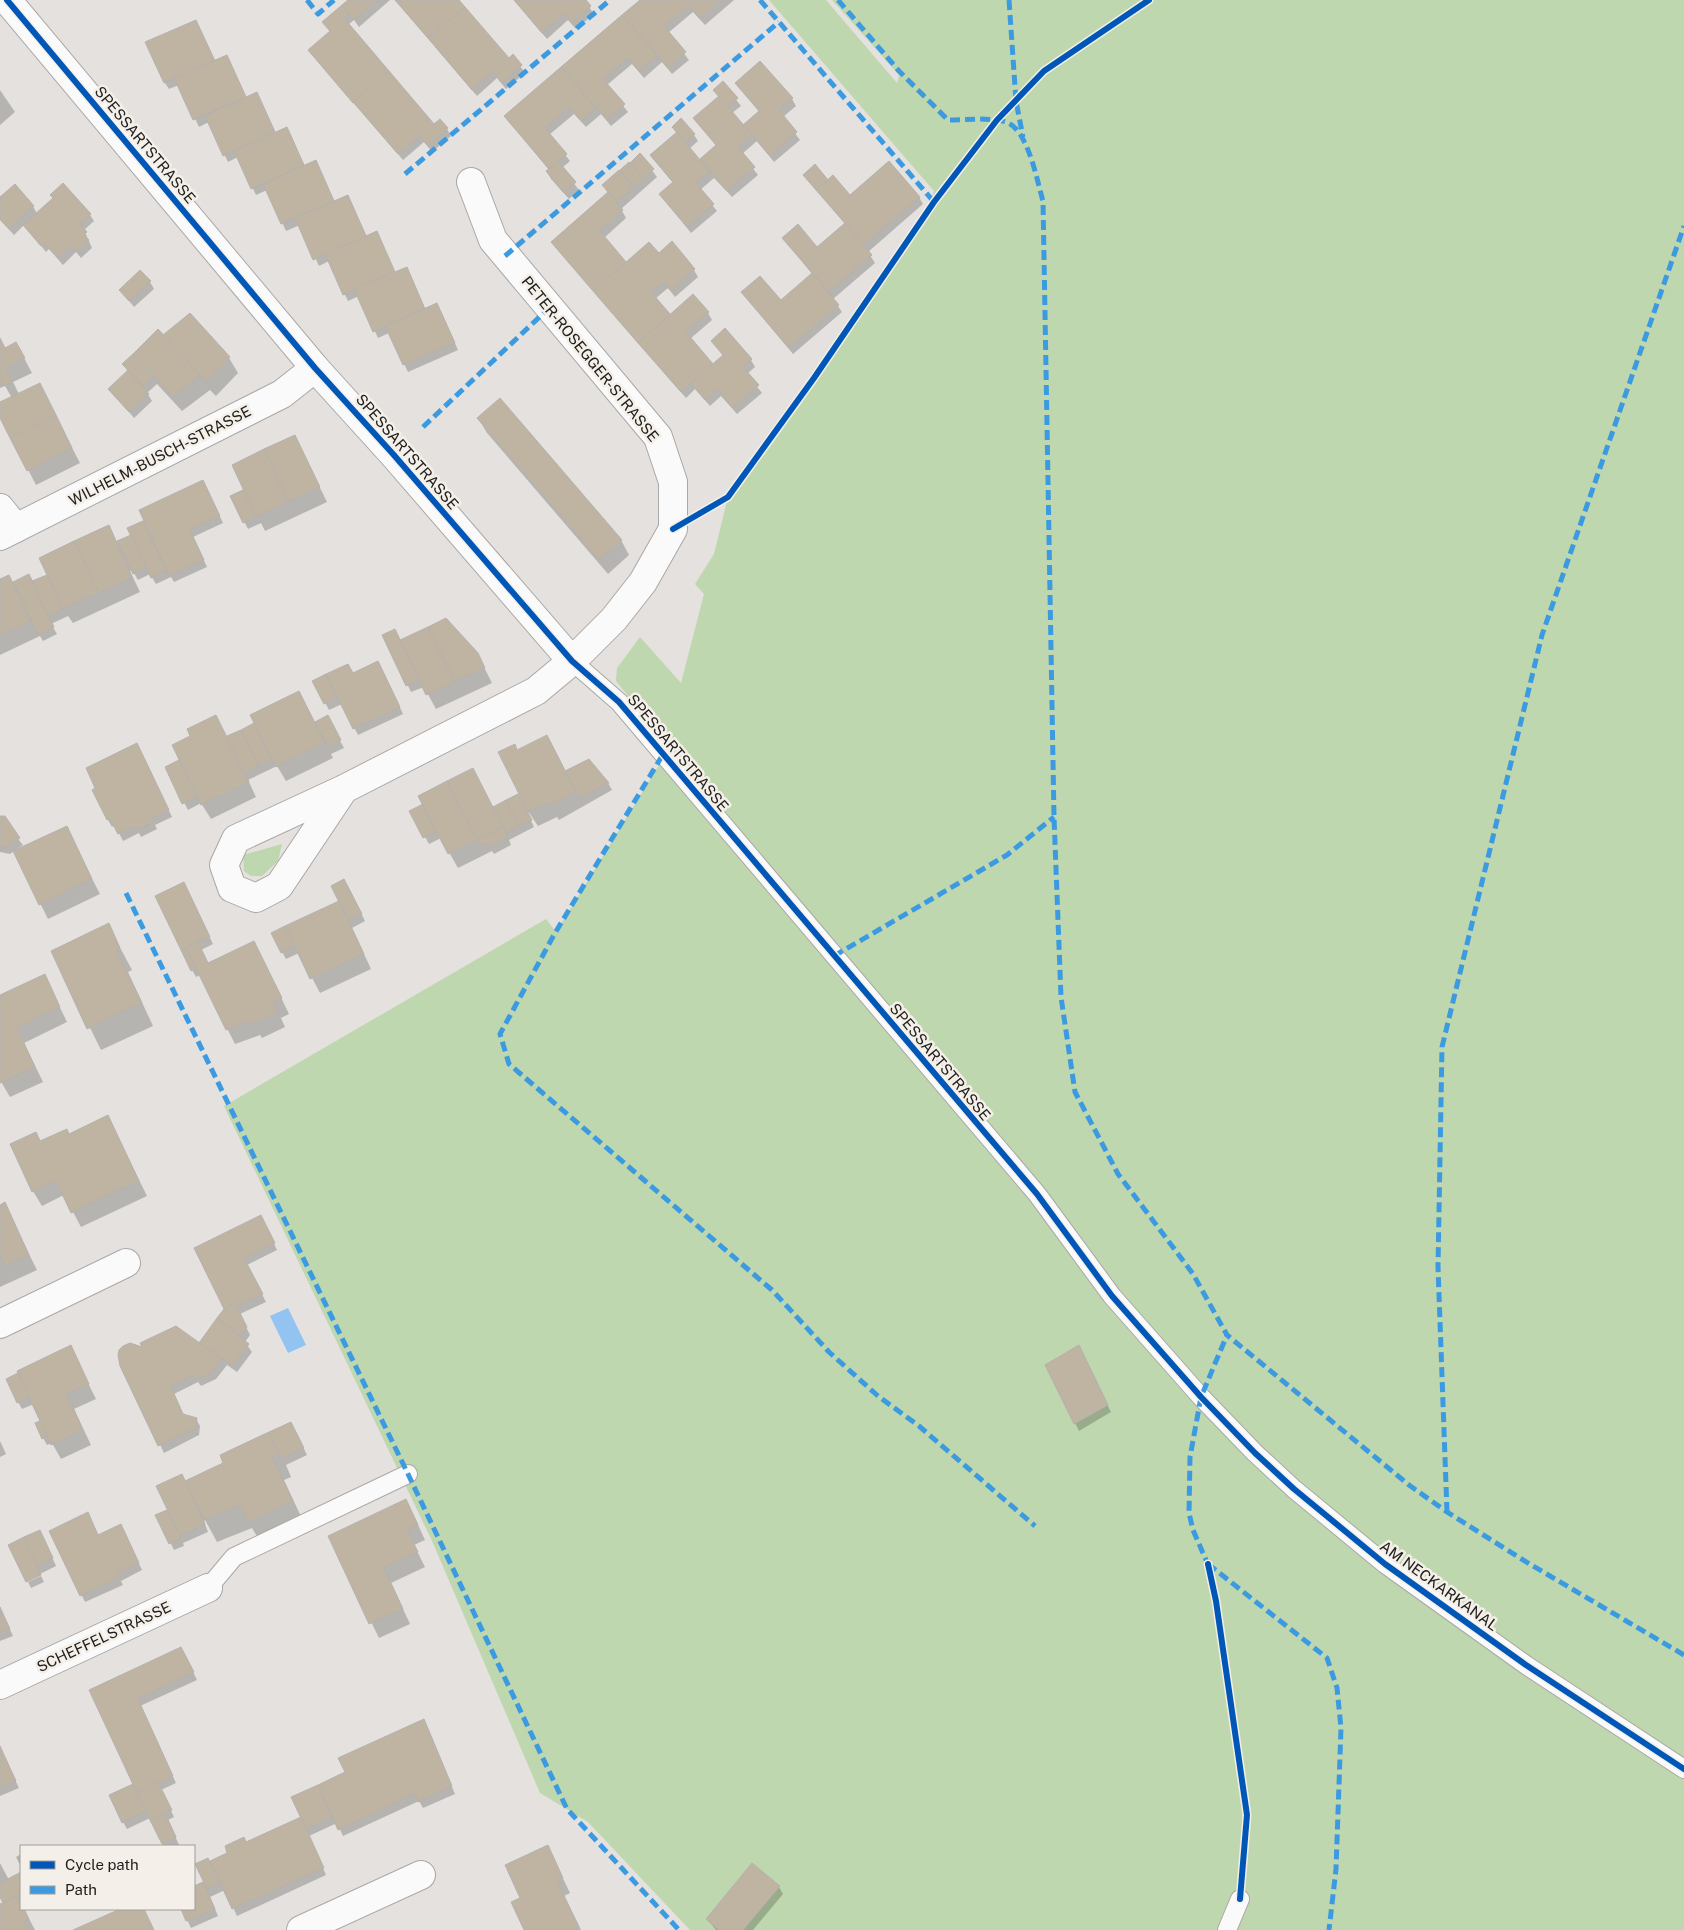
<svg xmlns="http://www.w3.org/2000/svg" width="1684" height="1930" viewBox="0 0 1684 1930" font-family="'Public Sans',sans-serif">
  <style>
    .green { fill: #bfd7af }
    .water { fill: #93c4f1 }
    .shadow { fill: #0003 }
    .building { fill: #bfb4a2; stroke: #b4b1af }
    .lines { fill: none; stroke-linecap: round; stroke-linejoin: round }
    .service-casing { stroke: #aaa8a6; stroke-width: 20 }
    .minor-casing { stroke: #aaa8a6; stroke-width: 30 }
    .service { stroke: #fbfafa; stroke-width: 18 }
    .minor { stroke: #fbfafa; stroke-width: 28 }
    .quiet { stroke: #3c9be0; stroke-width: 5; stroke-dasharray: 10 5; stroke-linecap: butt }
    .cycleway-casing { stroke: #f4f0e9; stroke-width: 9 }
    .cycleway { stroke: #0057b8; stroke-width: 6 }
    .labels { text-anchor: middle; stroke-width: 5; stroke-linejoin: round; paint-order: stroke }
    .street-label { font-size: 15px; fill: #22201e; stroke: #f4f0e9 }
  </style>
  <rect width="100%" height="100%" fill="#e4e1de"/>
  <g class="green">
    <path d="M769,0h57l71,83 2,-8 -67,-75h852v1930h-994l-102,-108 -48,-29 -108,-252 -208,-435 322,-187 10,13 105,-170 5,-19 -50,-62 1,-13 23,-31 41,46 23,-89 -9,-10 19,-30 14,-57 198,-282 8,-24z"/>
    <path d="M282,844l-4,17 -16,15h-11l-7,-5 -1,-16z"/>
  </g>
  <path class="water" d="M288,1308l18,37 -18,8 -18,-37z"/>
  <g class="shadow">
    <path d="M350,0h40l-31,27 -5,-7 -6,5 86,101 6,-5 7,8 4,7 -19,16 -8,-10 -21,18 -94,-110 21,-18 -6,-10z"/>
    <path d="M395,0h63l51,60 4,-4 12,17 -19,16 -9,-11 -20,18z"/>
    <path d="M514,0h70l10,14 -18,15 -8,-9 -21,19z"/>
    <path d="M641,0h93l-29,25 -12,-13 -25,21 21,27 -17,14 -10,-12 -18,16 -12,-14 -25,21 21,27 -17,14 -10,-12 -15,13 -12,-13 -25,21 21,26 -8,7 17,22 -10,9 -18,-20 -4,-7 2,-2 -44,-54z"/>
    <path d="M196,21l19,41 15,2 16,35 14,2 15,33 16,1 13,32 15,2 15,33 17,1 16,34 58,73 16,2 17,38 -50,22 -19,-39 -11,5 -19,-42 -11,5 -19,-40 -10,5 -19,-41 -14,6 -19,-41 -11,5 -18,-38 -10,5 -19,-40 -10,5 -20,-42 -10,4 -4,-6z"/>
    <path d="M723,83l18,23 -9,7 11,13 17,-14 -24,-29 56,16 4,7 -13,11 17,23 -26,22 -17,-21 -15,13 16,21 -26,22 -18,-19 -14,12 17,21 -26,22 -31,-39 13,-11 -22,-27 26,-22 -4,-7 21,8 4,6 -9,8 10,12 18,-15 -22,-28 24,-21 -4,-7z"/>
    <path d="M0,90l15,22 -15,13z"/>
    <path d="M640,155l17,22 -36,32 5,9 -22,20 22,26 33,-10 12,-11 23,27 4,7 -23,20 -7,-9 -13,11 15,17 38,-3 4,7 -22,19 23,27 11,-9 -11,-16 12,-11 26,30 4,7 -8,7 15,19 -25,21 -16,-18 -11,10 -15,-17 -9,9 -134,-156 56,-49 -5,-8z"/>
    <path d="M805,175l23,6 22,16h69l4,7 -55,48 7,11 -42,36 9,13 -49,42 -51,-61 39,9 31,-28 -29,-36 34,11 28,-25z"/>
    <path d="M0,199l33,7 4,8 53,1 4,6 -10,9 8,18 -11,10 -5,-6 -13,13 -14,-16 -3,3 -22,-27 -10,10 -14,-15z"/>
    <path d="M150,282l4,7 -20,18 -14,-17z"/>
    <path d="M190,315l39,43 9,15 -22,23 -6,-6 -28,21 -25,-27 -10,9 5,8 -18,17 -24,-29 18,-17 -4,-8z"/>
    <path d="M0,340l5,9 19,9 8,15 -19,9 6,12 28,5 33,64 -44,22 -36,-70v-11l12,-6 -7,-12 -5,2z"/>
    <path d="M478,418l143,122 8,15 -21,19 -121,-141z"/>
    <path d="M295,437l32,65 -62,29 -4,-8 -13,6 -17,-33 14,-6z"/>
    <path d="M207,489l16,34 -30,14 14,30 -33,15 -3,-5 -15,7 -6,-10 -12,6 -6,-10 -2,1 10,21 -67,31 -5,-7 -17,8 6,10 -14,7 -3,-5 -40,19v-75l13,3 15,-7 4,7h18l58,-56 9,16 15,-8 -3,-6z"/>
    <path d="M384,636l16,6 77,11 15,30 -56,26 -12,-22 -13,5z"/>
    <path d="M348,665l5,9 29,-5 21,45 -45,21 -16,-31 -13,6 -15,-29z"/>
    <path d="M299,692l16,31 12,-6 17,31 -13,6 2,4 -47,23 -9,-15 -29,14 8,17 -45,22 -10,-16 -13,7 -22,-42 87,-43 6,10 2,-1z"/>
    <path d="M141,751l31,66 -17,8 2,4 -16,8 -2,-4 -16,8 -8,-16 -3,2 -4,-7 -14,-30z"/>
    <path d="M517,751l48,21 43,11 4,7 -53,30 -2,-3 -19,9 -10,-15 -1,1 7,15 -25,13 2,5 -17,9 -2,-3 -34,17 -17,-30 -12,6 -18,-33 82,-3 25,-13 4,7 2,-1z"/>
    <path d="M0,817l23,28 -6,4 49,-21 34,66 -52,25 -34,-68 -4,3 -10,-2z"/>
    <path d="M348,887l17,34 -13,7 19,41 -51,24 -21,-40 -13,6 -4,-7 58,-51z"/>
    <path d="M187,891l26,53 -12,6 8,14 53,-6 27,56 -8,4 4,9 -23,11 -2,-3 -25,9 -35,-69 -4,2 -4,-7 -35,-74z"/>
    <path d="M108,925l24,45 -4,2 25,54 -52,24 -49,-99z"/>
    <path d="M44,975l23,47 -43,21 19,39 -33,15 -10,-17v-84z"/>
    <path d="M108,1117l39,79 -66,31 -17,-32 -22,11 -9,-15 8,-49 28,-7z"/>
    <path d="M4,1204l33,66 -37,17v-81z"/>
    <path d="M265,1224l12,26 -30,15 19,37 -26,12 10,21 -5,7 7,10 -15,20 -10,-7 -11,14 -15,7 -3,-4 -24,12 10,22 12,3 4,7 -1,9 -35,18 -42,-88 22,-17 56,-3 25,-36 -30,-60z"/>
    <path d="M70,1347l26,52 -22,10 17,36 -30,14 -9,-16 -5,2 -4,-7 -1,-17 -8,-17 -12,5 -4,-7z"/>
    <path d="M1082,1354l29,58 -32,19 -32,-65z"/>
    <path d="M295,1430l12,25 -21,10 5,12 -7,3 20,43 -43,20 -9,-15 -35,14 -12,-22 -1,1 4,11 -25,11 1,3 -10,4 -17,-34 12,-6 16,-28z"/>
    <path d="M0,1441l6,13 -6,3z"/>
    <path d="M414,1516l11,24 -11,5 11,22 -34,16 19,41 -31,14 -50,-102z"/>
    <path d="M40,1531l16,35 -16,8 -30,-29z"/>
    <path d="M51,1531l47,5 26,-4 18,38 -21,11 2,4 -38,17z"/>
    <path d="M41,1576l3,6 -13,6 -3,-6z"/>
    <path d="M0,1608l13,28 -13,5z"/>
    <path d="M185,1655l12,25 -57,26 36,77 -15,7 13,27 -6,3 11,25 -15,1 -14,-28 -23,11 -4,-7 12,-37 -44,-94z"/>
    <path d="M427,1727l28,67 -32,14 -4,-7 -76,35 -6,-13 -28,13 17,39 -89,41 -12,-26 -15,7 8,19 -27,12 -9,-19h12v-21l11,-5 5,-21 92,-44 -9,-20 53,-25z"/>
    <path d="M0,1748l19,40 -19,8z"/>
    <path d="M548,1847l22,46 -6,3 17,34h-56l-4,-31z"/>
    <path d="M21,1854v13l-5,-10z"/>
    <path d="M0,1863l9,17 12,-6v35h3l11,21h-35v-24l5,-3 -5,-9z"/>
    <path d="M779,1887l4,7 -30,36h-37l-9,-11z"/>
  </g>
  <g class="building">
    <path d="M348,0h30l-24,20 -12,-15z"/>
    <path d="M395,0h64l6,7 -37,31z"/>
    <path d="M514,0h72l5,6 -19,17 -8,-9 -22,19z"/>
    <path d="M640,0h82l-22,19 -11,-13 -25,20 22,26 -18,16 -46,-53z"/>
    <path d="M342,5l7,9 -5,4 45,53 -36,32 -45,-53 22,-19 -8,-9z"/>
    <path d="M465,7l44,51 4,-4 9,11 -20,18 -9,-11 -21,18 -44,-52z"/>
    <path d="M622,15l35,41 -18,15 -11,-13 -25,21 22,25 -18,16 -46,-53z"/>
    <path d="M196,20l19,41 -51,22 -19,-41z"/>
    <path d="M227,55l19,42 -53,23 -19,-42z"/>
    <path d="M760,61l33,37 -14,12 18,22 -27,24 -27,-31 16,-14 -24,-28z"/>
    <path d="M561,67l35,41 -15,13 -11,-14 -25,21 22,26 -18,15 -45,-53z"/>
    <path d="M389,71l45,53 6,-5 8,9 -20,18 -8,-10 -22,18 -45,-52z"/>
    <path d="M723,81l15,17 -10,9 -15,-17z"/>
    <path d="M257,92l18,40 -52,24 -18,-40z"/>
    <path d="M719,96l33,39 -14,12 17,20 -28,24 -27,-32 16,-14 -23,-27z"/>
    <path d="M681,118l14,16 -10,8 -13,-15z"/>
    <path d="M287,127l17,38 -53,24 -17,-38z"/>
    <path d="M677,132l33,40 -14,11 18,21 -27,23 -28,-33 14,-12 -23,-27z"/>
    <path d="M640,153l14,16 -10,10 -14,-16z"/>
    <path d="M316,160l18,41 -53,23 -18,-40z"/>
    <path d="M558,161l18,21 -12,11 -18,-22z"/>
    <path d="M889,161l31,36 -56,48 -48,-55 17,-15 17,20z"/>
    <path d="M629,162l15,17 -10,8 -14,-17z"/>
    <path d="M815,164l13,16 -12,10 -13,-15z"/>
    <path d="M619,170l15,17 -17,15 -15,-17z"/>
    <path d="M63,183l28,31 -11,10 7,8 -3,3 5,5 -13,12 -4,-6 -14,12 -14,-15 -3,3 -18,-21 30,-27 -3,-3z"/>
    <path d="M15,184l19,22 -25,23 -9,-10v-22z"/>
    <path d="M608,192l15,18 -23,21 26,31 -33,29 -42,-49z"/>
    <path d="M348,195l18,41 -53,24 -18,-42z"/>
    <path d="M845,223l27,32 -43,37 -47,-54 16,-14 19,23z"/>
    <path d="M377,231l18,41 -52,23 -18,-41z"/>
    <path d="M672,241l23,28 -24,22 -8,-9 -12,10 19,22 -32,29 -45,-52 56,-49 10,11z"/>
    <path d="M407,267l18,42 -52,23 -19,-43z"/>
    <path d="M140,270l11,11 -22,20 -10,-11z"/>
    <path d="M812,273l27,32 -50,43 -48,-56 19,-16 21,24z"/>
    <path d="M693,294l16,18 -23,20 27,32 -32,28 -43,-49z"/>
    <path d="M437,303l18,40 -52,22 -18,-39z"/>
    <path d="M190,313l40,44 -23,25 -44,-47z"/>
    <path d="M725,328l27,31 -9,8 16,18 -26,23 -16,-19 -12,11 -14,-17 32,-28 -12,-14z"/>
    <path d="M158,329l43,47 -28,21 -40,-43z"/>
    <path d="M0,338l5,10 11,-6 9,16 -19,9 7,15 -10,4 -3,-6z"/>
    <path d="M133,354l21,22 -11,10 -21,-22z"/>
    <path d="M128,370l21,24 -20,18 -21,-23z"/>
    <path d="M40,383l16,32 -46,23 -10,-20v-16z"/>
    <path d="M500,398l122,142 -23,20 -122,-142z"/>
    <path d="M56,415l16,33 -45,23 -17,-33z"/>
    <path d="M295,435l25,52 -32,15 -24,-53z"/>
    <path d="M264,449l24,53 -32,15 -24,-52z"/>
    <path d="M203,480l17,36 -30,14 14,30 -35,16 -30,-66z"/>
    <path d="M243,490l13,27 -13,6 -13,-27z"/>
    <path d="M143,521l23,49 -15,8 -24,-50z"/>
    <path d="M109,525l23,52 -33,16 -25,-52z"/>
    <path d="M131,535l15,32 -13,7 -16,-33z"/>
    <path d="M74,541l25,52 -36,16 -24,-51z"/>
    <path d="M29,574l25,53 -16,8 -25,-53z"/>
    <path d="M9,575l22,46 -31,15v-57z"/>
    <path d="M47,575l16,34 -15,8 -16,-36z"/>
    <path d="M446,618l32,35 7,15 -31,14 -26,-55z"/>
    <path d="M428,627l26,55 -28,13 -26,-55z"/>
    <path d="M395,629l24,51 -13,6 -24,-51z"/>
    <path d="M378,661l22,46 -47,22 -27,-55 22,-10 5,9z"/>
    <path d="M326,674l11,23 -13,7 -12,-23z"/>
    <path d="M299,691l26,52 -49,24 -26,-52z"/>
    <path d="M216,715l33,67 -48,23 -29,-60 18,-9 -3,-7z"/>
    <path d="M328,715l13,25 -13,7 -13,-25z"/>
    <path d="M254,723l18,37 -13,6 -18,-36z"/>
    <path d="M241,730l18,36 -15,7 -17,-37z"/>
    <path d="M547,735l29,57 -26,14 -2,-3 -20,9 -30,-60 17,-8 2,6z"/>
    <path d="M137,743l32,67 -17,8 2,4 -18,8 -2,-3 -16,7 -8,-15 -3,1 -15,-30 3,-2 -9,-20z"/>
    <path d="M589,759l20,24 -30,15 -14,-27z"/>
    <path d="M179,760l18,37 -15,7 -17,-37z"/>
    <path d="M473,768l30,59 -26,13 -30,-59z"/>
    <path d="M447,781l30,59 -29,14 -30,-58z"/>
    <path d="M518,794l14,26 -13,6 -13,-26z"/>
    <path d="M506,800l13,26 -13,7 -13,-26z"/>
    <path d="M423,804l13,28 -13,6 -14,-27z"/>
    <path d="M0,816h5l15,22 -15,10 -5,-1z"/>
    <path d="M67,826l25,53 -53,26 -26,-54z"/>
    <path d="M503,827l5,11 -19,9 -3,-4 -6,3 -3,-6z"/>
    <path d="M344,879l18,35 -14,6 -17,-34z"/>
    <path d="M184,882l26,55 -29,13 -26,-54z"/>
    <path d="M339,901l25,53 -54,25 -25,-53z"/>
    <path d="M109,923l11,25 -4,2 26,53 -55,26 -36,-78z"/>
    <path d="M285,926l10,20 -14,7 -10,-20z"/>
    <path d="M254,941l28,57 -9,5 5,9 -26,12 -1,-3 -25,9 -40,-82 12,-6 10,21z"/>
    <path d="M186,948l10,20 -5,3 -10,-21z"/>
    <path d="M45,974l15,33 -43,21 18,39 -35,16v-88z"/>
    <path d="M108,1115l31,66 -68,32 -15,-32 -24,11 -22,-48 26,-12 4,9 27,-12 2,5z"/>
    <path d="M5,1202l24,53 -24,11 -5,-12v-49z"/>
    <path d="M261,1215l14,28 -31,15 19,36 -26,13 -2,-4 -11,6 -30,-61z"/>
    <path d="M235,1303l12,24 -6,9 -24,-18 7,-9z"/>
    <path d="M217,1318l32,26 -16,22 -34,-23z"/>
    <path d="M176,1326l46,33 -10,13 -16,8 -3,-5 -22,12 12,27 14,4 -1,10 -38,18 -38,-80 -2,-11 1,-5 4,-4 7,-3 12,4 -2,-4z"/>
    <path d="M71,1345l18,39 -22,10 16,36 -32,15 -34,-74z"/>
    <path d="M1079,1345l29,60 -34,19 -29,-59z"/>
    <path d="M18,1373l11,24 -12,6 -11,-24z"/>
    <path d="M40,1421l7,15 -5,3 -7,-16z"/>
    <path d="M291,1422l13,26 -23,11 -12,-27z"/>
    <path d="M269,1432l10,22 -7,3 21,44 -45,21 -8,-16 -36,14 -19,-39 38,-18 -3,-8z"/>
    <path d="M182,1474l23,50 -25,12 -24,-50z"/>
    <path d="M406,1499l12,26 -11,5 11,22 -34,16 19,41 -34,15 -41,-88z"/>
    <path d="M167,1510l14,28 -12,6 -14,-29z"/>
    <path d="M88,1512l10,23 23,-11 18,39 -21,10 2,4 -40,19 -31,-65z"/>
    <path d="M40,1530l13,28 -16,8 -13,-29z"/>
    <path d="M24,1537l17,38 -15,7 -18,-37z"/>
    <path d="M0,1607l10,22 -10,4z"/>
    <path d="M181,1647l13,25 -56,27 35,77 -36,17 -48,-103z"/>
    <path d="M424,1719l28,67 -34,16 -3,-8 -77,36 -20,-45 27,-13 -7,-14z"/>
    <path d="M0,1746l16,35 -16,7z"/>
    <path d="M158,1782l14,28 -22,10 -13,-27z"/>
    <path d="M133,1784l13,27 -24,12 -13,-28z"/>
    <path d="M318,1785l14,32 -26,12 -15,-32z"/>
    <path d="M165,1813l11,24 -14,7 -12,-24z"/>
    <path d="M301,1817l23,51 -92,41 -22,-48 17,-8 -2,-7 19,-9 2,5z"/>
    <path d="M548,1845l15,33 -6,3 22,46 -6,3h-49l-13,-28 9,-4 -15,-33z"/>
    <path d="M208,1858l12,25 -13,6 -12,-25z"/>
    <path d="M752,1863l28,23 -37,44h-24l-13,-11z"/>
    <path d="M21,1872v22l-18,9 -3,-6v-14z"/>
    <path d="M203,1882l12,27 -29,12 -5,-12h13v-23z"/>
    <path d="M18,1895l3,14h3l5,10 -5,2 5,9h-29v-26z"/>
    <path d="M120,1909h24l10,21h-81z"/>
  </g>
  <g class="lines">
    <defs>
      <g id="service">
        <path d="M572,661l47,41 418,492 75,102 89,101 54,56 39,36 91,75 141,101 158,104"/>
        <path d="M208,1588l26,-31 174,-83"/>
        <path d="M1227,1930l13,-31"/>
      </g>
      <g id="minor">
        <path d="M7,0l308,368 78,86 179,207"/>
        <path d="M0,508l16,20"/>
        <path d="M0,536l282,-142 33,-26"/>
        <path d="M344,789l-65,97 -23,12 -24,-10 -8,-23 12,-26 108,-50 192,-98 36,-30 42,-42 29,-37 30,-53v-47l-15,-45 -165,-197 -22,-58"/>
        <path d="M0,1324l126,-61"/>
        <path d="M0,1685l208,-97"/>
        <path d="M301,1930l120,-55"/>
      </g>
    </defs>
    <use href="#service" class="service-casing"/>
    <use href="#minor" class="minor-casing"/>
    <use href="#service" class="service"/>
    <use href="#minor" class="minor"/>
    <g class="quiet">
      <path d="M307,0l11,14 16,-14"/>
      <path d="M760,0l174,202"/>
      <path d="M838,0l61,71 49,49c18,0 41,-3 58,2 22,7 31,59 37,79l11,616 7,180 14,95 43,82 75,100 34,61 182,150 38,27 81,51 156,92"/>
      <path d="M1009,0l7,101 7,36"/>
      <path d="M405,174l205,-174"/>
      <path d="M505,256l274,-234"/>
      <path d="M423,427l126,-119"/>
      <path d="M662,756l-107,177 -55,101 9,30 263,226 57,62 49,44 41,30 116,100"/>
      <path d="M126,893l282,581 159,335 112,121"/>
      <path d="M834,956l173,-101 47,-38"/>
      <path d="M1447,1512l-9,-245 4,-220 100,-412 142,-409"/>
      <path d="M1208,1564l119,94 10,30 4,40 -5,141 -7,61"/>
      <path d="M1209,1567l-16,-37 -4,-17 1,-56 11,-60 26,-62"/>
    </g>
    <defs>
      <g id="cycleway">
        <path d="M7,0l308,368 78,86 179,207 47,41 418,492 75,102 89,101 54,56 39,36 91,75 141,101 158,104"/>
        <path d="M673,529l55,-32 86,-119 120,-176 63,-82 47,-49 105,-71"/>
        <path d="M1208,1564l8,37 31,214 -7,84"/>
      </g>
    </defs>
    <use href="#cycleway" class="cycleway-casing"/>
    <use href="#cycleway" class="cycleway"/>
  </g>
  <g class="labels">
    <g class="street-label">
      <text transform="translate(145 145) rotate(50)" y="5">SPESSARTSTRASSE</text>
      <text transform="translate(590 359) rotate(51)" y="5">PETER-ROSEGGER-STRASSE</text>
      <text transform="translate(407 452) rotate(49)" y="5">SPESSARTSTRASSE</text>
      <text transform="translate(160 456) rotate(-27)" y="5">WILHELM-BUSCH-STRASSE</text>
      <text transform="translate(678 753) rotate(50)" y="5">SPESSARTSTRASSE</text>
      <text transform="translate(940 1062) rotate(50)" y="5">SPESSARTSTRASSE</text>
      <text transform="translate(1439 1586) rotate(36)" y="5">AM NECKARKANAL</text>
      <text transform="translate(104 1637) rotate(-25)" y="5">SCHEFFELSTRASSE</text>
    </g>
  </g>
  <rect x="20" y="1845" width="175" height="65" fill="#f4f0e9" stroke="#a09d98"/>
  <rect x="30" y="1861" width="25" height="8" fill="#0057b8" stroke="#a09d98"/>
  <text x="65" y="1870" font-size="15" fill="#22201e">Cycle path</text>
  <rect x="30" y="1886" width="25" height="8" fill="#3c9be0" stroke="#a09d98"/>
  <text x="65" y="1895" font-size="15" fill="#22201e">Path</text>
</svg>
